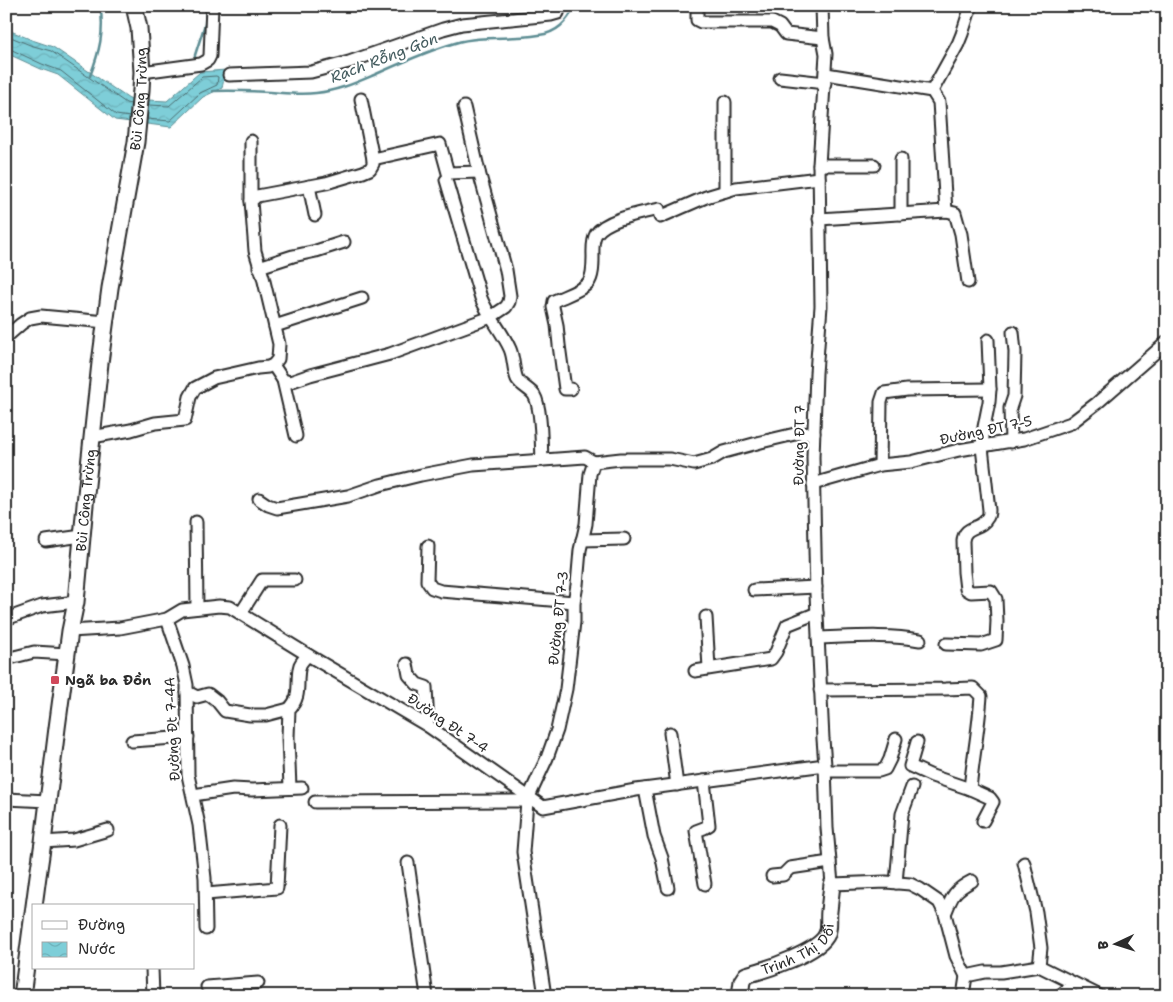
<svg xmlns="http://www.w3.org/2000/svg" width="1173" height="1002" viewBox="0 0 1173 1002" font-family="'Shantell Sans',sans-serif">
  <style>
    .water { fill: url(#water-waves); stroke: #5d8d93 }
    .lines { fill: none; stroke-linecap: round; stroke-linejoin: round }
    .shore { stroke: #4c6c70; stroke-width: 1 }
    .stream { stroke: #5d8d93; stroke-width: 2.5 }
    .street-casing { stroke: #2b2b2b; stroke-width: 15 }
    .secondary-casing { stroke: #2b2b2b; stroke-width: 19 }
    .street { stroke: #fff; stroke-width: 11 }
    .secondary { stroke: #fff; stroke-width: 15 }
    .poi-dot { fill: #d1495b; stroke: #fff; stroke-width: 2 }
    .labels { text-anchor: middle; stroke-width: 4.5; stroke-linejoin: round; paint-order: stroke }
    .street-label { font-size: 14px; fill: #2b2b2b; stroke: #fff }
    .poi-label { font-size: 14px; font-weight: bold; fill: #2b2b2b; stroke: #fff; text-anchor: start }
    .water-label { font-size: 15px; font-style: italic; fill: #445c5f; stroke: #fff }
  </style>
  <defs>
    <pattern id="water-waves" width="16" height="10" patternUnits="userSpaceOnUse" patternTransform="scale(1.25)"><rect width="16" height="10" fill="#7eced8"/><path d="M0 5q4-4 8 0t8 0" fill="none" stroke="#6db1ba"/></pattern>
  </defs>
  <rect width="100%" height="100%" fill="#fff"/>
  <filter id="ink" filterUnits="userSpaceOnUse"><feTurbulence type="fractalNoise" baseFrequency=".02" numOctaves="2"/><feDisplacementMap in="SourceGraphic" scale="10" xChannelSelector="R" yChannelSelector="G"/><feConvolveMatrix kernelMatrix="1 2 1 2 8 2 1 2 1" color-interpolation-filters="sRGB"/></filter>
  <g filter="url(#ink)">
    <path class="water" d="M6,29l26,11 21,7 76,52 38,2 33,-29 26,-2 -4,18 -19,9 -32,30 -56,-7 -57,-45 -17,-6 -35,-16z"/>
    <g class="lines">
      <g class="shore">
        <path d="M6,35l24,10 21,6 75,52 5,1"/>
        <path d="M6,48l4,1 32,15 19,7 55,44 14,2"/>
        <path d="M147,119l23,2 30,-28 17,-8 1,-8 -2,-1 -14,1 -33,29 -21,-1"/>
      </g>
      <g class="stream">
        <path d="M195,60v-5l10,-31 1,-18"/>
        <path d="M90,76c9,-23 15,-45 10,-70"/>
        <path d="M213,91c20,-1 38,0 57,1 15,1 31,3 46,1 21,-2 39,-10 58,-18 27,-12 53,-24 81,-32 27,-8 56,-3 84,-8 18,-2 28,-13 36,-29"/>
      </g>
      <defs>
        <g id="street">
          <path d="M697,6v14l4,2h71l8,4 6,8 37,4"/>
          <path d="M822,6l1,32 3,16 -7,111 2,141 -5,67 -3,84 3,137 7,145 2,26 2,63 5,56 54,-2 24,2 10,5 19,13 6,12 11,42 10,20 19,-4h16l38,-6 61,30"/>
          <path d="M142,72l59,-8 7,-4 2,-4 2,-50"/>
          <path d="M826,74l106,17 7,11 7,109"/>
          <path d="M229,75l82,-3 38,-10 94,-33 19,-5 89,-9 7,-2 2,-7"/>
          <path d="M780,78l45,5"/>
          <path d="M932,91l26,-47 4,-10 9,-28"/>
          <path d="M251,141v60"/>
          <path d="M373,159l67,-15 8,29 31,-1"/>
          <path d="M901,159v55"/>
          <path d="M819,165h55"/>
          <path d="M446,180l35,118c7,18 21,33 29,51 4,9 3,21 7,30 4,7 13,10 17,16 8,13 7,49 8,65"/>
          <path d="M309,186l6,29"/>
          <path d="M725,191v-89"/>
          <path d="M660,217l46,-20 30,-9 83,-10"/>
          <path d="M819,219l127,-8 9,2 6,21 7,48"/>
          <path d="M259,267l34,-11 23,-5 28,-9"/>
          <path d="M275,326l87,-28"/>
          <path d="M6,337l15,-13 9,-6 11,-2 65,6"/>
          <path d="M273,365l10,15 7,2 20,-7 80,-21 101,-37 15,-10 3,-5 1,-6 -4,-26 -27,-98 -15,-65"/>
          <path d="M283,380l13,56"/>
          <path d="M571,389h-6l-6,-44 -2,-20 -4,-18 1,-6c10,-5 27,-10 34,-18 5,-6 5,-18 5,-26 0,-7 -1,-16 3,-23 10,-15 46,-21 63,-25"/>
          <path d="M92,437l39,-7 24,-7 30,-3 5,-23 5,-9 19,-10 44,-10 10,-1 5,-2 5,-6 1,-15 -16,-67 -8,-26 -4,-50 6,-5 69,-13 37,-11 7,-3 3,-5v-5l-12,-60"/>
          <path d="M1011,442l-1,-34 4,-12 1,-44 -2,-20"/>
          <path d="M880,465l1,-63 3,-9 23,-3 83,-1"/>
          <path d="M813,484l67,-19 31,-3 48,-12 65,-11 47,-16 26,-20 70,-61"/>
          <path d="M259,499l9,6 9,3 71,-12 32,-11 41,-10 52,-10 112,-8 9,5"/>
          <path d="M196,522l1,86"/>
          <path d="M582,540l42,-1"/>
          <path d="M46,541l36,-5"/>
          <path d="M428,546l-1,35 5,7 9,3 133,11"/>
          <path d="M754,590l62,-3"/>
          <path d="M241,613l21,-33h33"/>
          <path d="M706,617l3,51"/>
          <path d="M6,619l36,-13 34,-4"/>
          <path d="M167,619l16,47 4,19 1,90 11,50 6,53 1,51"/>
          <path d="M70,631l50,-3 47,-9 15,-9 37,-4 11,1 78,48 120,71 115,81 93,-17 189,-25"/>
          <path d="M818,638c34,-1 69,-4 102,2"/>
          <path d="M946,644l35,1 15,-5 1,-19 -1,-22 -5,-8 -20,1 -5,-3 -2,-17 -1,-31c1,-16 18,-11 24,-23 2,-2 2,-6 2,-8l-7,-63 2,-20 5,-25 1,-13 -2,-49"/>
          <path d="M6,659l28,-7 33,2"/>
          <path d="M407,664l2,11 8,9 9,3 2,39"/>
          <path d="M695,671l76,-12 5,-7 11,-27 30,-12"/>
          <path d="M820,690l125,-1 28,-1 8,8c-2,31 -8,62 -11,93l20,9 3,4 -10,19"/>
          <path d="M187,692l10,5 11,-3 9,7 8,10 25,4h16l23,-6"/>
          <path d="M670,733l7,52"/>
          <path d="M132,741l56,-4"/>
          <path d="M917,742l-7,24 22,10 38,13"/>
          <path d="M825,771h54l6,-2 5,-10 6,-20"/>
          <path d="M704,781l5,44 -5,3 -8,3 9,53"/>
          <path d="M290,788l-2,-51 1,-28c14,-13 6,-28 11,-44 2,-4 5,-7 8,-10"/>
          <path d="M645,789l9,47 8,22 6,30"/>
          <path d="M193,795l40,-6 19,1 50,-2"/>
          <path d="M6,799l42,2"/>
          <path d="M315,802l212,-1"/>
          <path d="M43,842l31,-2 34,-10"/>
          <path d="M408,863l19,133"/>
          <path d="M1024,863l12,49 5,36 -2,18"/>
          <path d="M772,876l11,-1 7,-7 40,-6"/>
          <path d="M896,883l6,-69 10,-27"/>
          <path d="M206,894l71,-6 3,-63"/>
          <path d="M945,914c7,-18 9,-24 27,-33"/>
          <path d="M152,968l1,28"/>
          <path d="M207,987l51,-4"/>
          <path d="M545,996l-22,-144 4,-51 20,-43 10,-28 9,-41 8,-67v-20l3,-17 3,-35 6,-26 4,-50 4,-12 27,-3h49l24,5 18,-5 12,-7 37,-10 34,-8 19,-1"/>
          <path d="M963,996l3,-20"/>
          <path d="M1059,996l16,-12"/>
        </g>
        <g id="secondary">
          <path id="s1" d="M22,996l16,-120 5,-34 14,-114 13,-97 6,-29 10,-108 14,-131 10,-75 26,-146 5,-52 1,-18 -3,-44 -5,-22"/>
          <path id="s2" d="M740,996l2,-15 4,-6c19,-5 74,-23 81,-41 3,-8 1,-15 2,-23 1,-9 2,-18 3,-27"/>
        </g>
      </defs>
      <use href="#street" class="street-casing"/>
      <use href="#secondary" class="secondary-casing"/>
      <use href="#street" class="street"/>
      <use href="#secondary" class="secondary"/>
    </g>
  </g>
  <rect class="poi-dot" x="50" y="675" width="10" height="10" rx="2.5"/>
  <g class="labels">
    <g class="street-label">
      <text dy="5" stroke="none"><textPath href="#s1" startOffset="905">Bùi Công Trừng</textPath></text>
      <text transform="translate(986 430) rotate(-12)" y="5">Đường ĐT 7-5</text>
      <text transform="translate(799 445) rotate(-89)" y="5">Đường ĐT 7</text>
      <text dy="5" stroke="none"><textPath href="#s1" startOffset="500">Bùi Công Trừng</textPath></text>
      <text transform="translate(558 618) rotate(-84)" y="5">Đường ĐT 7-3</text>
      <text transform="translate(448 723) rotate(34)" y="5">Đường Đt 7-4</text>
      <text transform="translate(172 729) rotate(-93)" y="5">Đường Đt 7-4A</text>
      <text dy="5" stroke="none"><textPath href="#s2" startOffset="82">Trịnh Thị Dối</textPath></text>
    </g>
    <g class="poi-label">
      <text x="65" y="685">Ngã ba Đồn</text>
    </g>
    <g class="water-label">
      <text transform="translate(384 58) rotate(-21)" y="5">Rạch Rỗng Gòn</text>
    </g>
  </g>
  <rect width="1173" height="1002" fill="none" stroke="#fff" stroke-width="25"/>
  <rect x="12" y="12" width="1148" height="977" fill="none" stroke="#2b2b2b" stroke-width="2" filter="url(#ink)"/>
  <rect x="32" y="904" width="162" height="65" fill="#ffffff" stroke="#aaaaaa"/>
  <rect x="42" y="921" width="25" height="8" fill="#ffffff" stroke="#aaaaaa"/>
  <text x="78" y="930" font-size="15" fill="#2b2b2b">Đường</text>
  <rect x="42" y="942" width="25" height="15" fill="url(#water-waves)" stroke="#aaaaaa"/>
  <text x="78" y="954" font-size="15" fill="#2b2b2b">Nước</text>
  <g transform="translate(1116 944) rotate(266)" stroke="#ffffff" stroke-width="4" paint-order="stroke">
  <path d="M0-4L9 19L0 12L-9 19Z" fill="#2b2b2b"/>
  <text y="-8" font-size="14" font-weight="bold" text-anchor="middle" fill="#2b2b2b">B</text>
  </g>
</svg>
